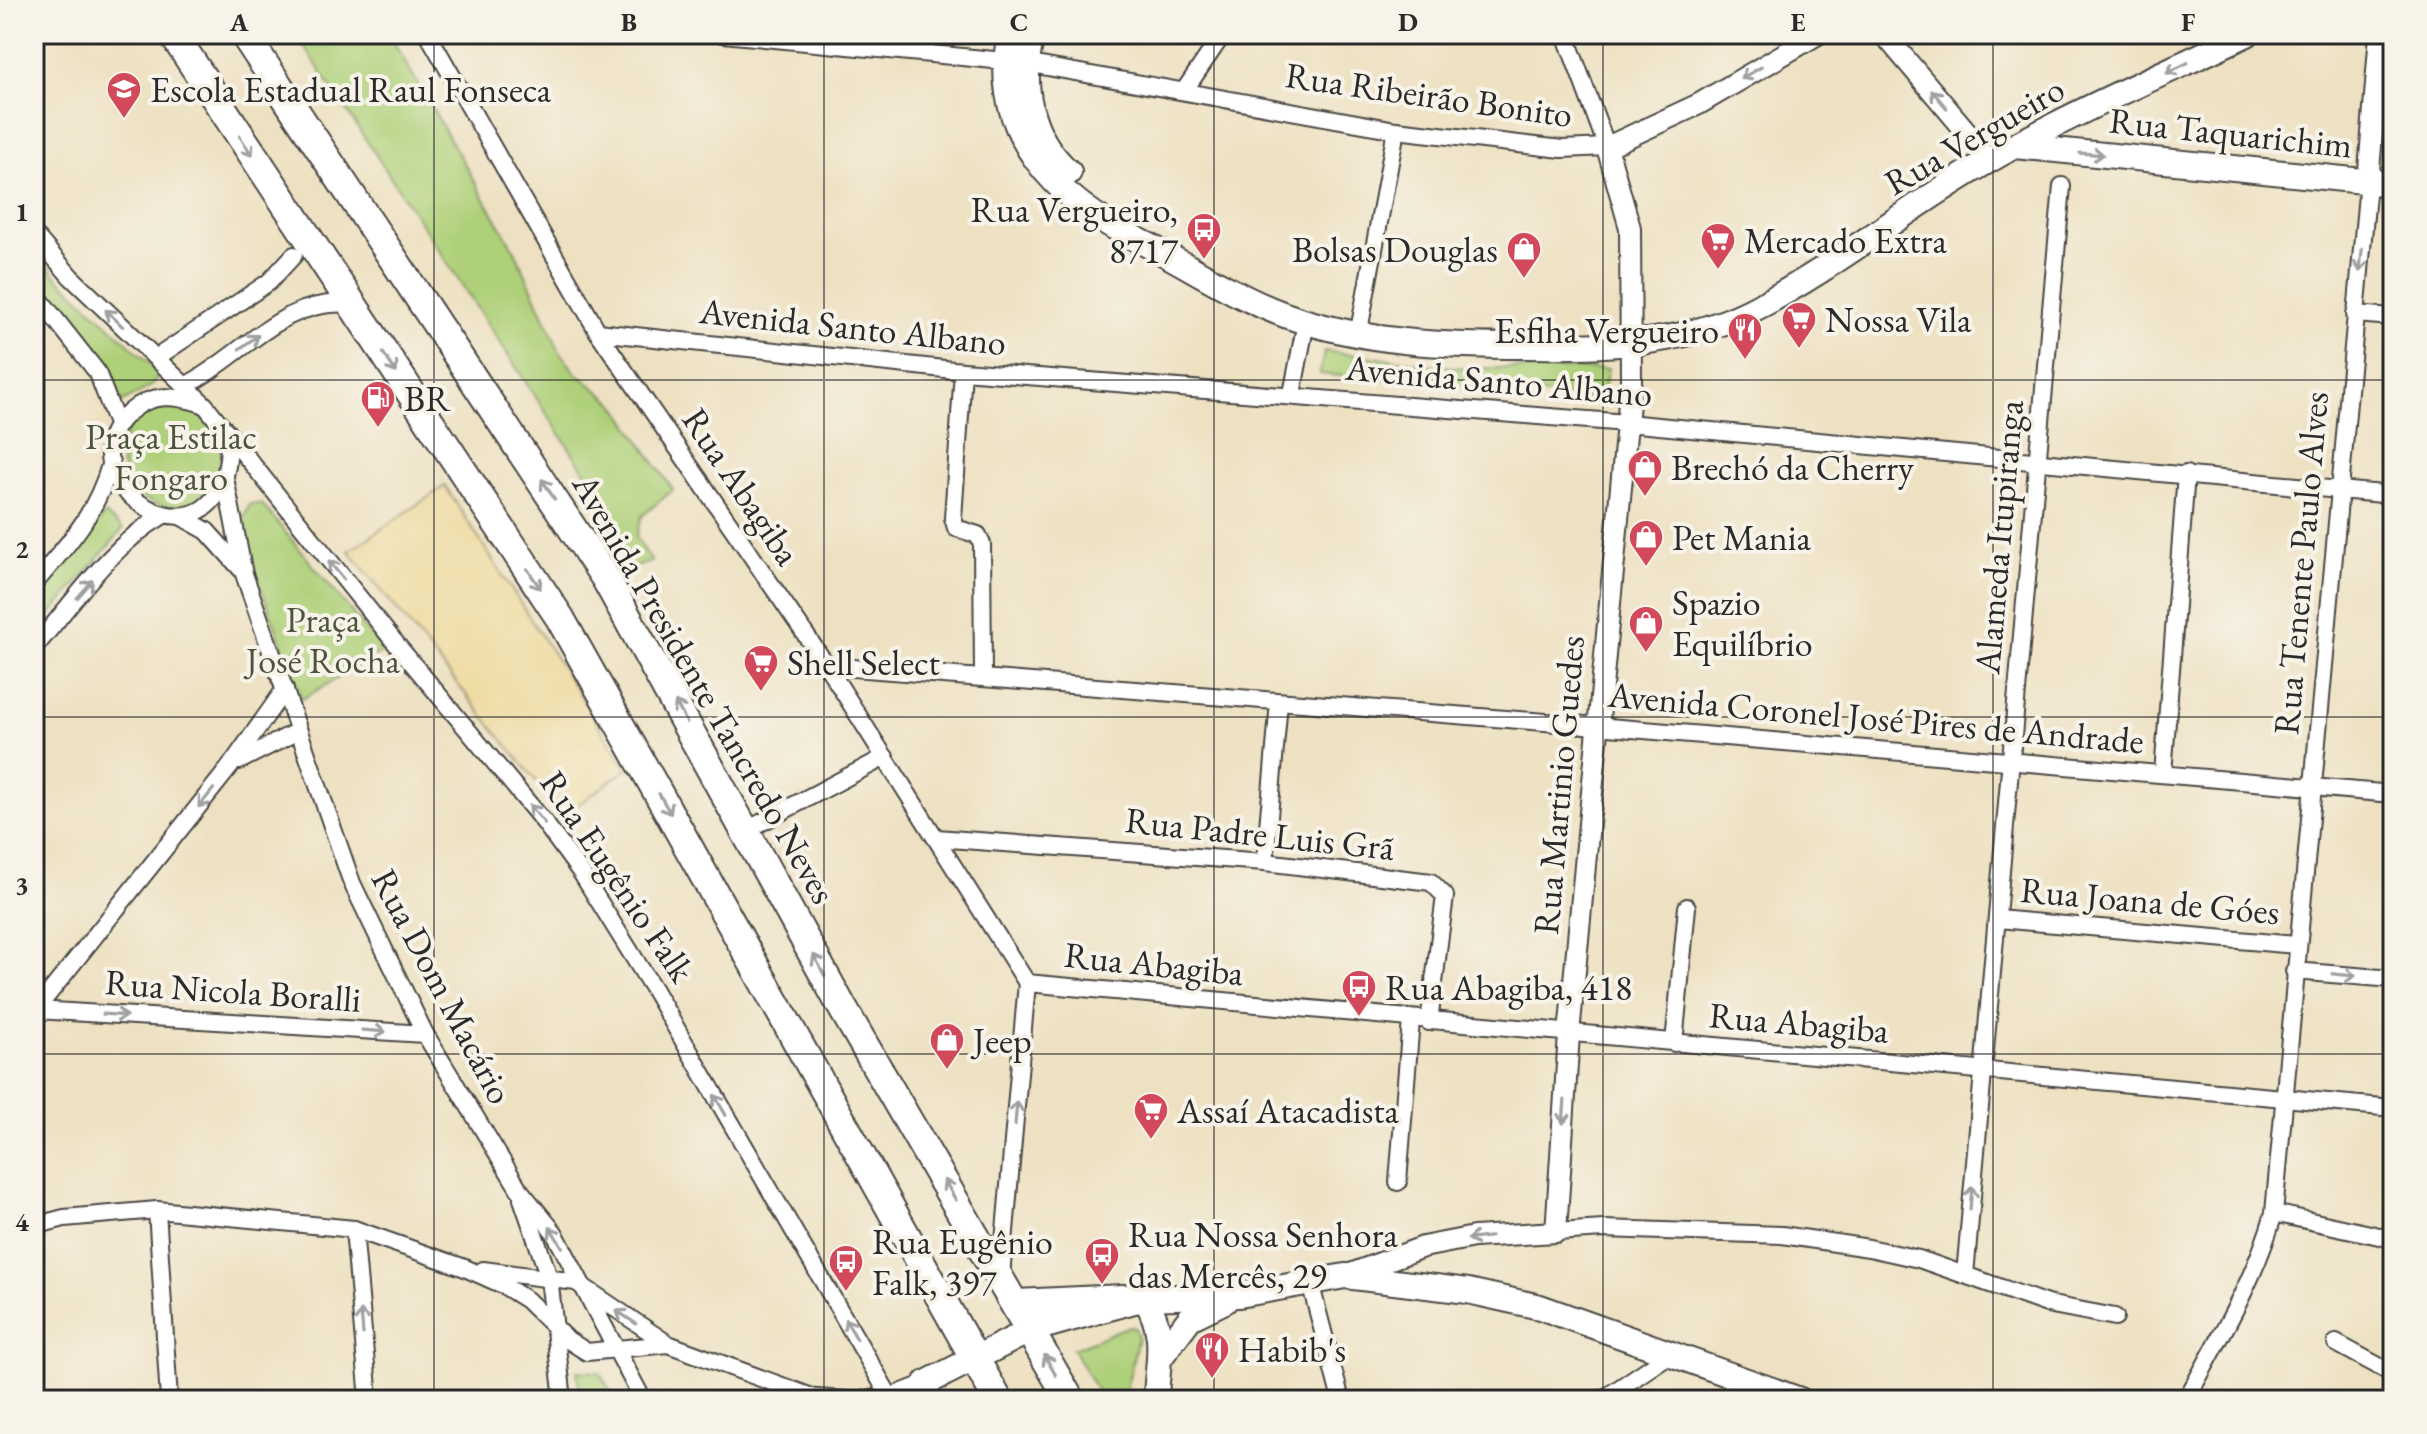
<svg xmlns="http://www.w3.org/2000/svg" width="2427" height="1434" viewBox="0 0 2427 1434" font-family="'EB Garamond',serif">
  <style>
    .green { fill: #aed078; stroke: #6c7e52; stroke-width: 2 }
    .sand { fill: #eeda9e; stroke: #8c8264; stroke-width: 2 }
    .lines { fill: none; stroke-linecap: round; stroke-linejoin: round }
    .minor-casing { stroke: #484642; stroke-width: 20 }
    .tertiary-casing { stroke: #484642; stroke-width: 24 }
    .secondary-casing { stroke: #484642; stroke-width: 28 }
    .trunk-casing { stroke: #484642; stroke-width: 32 }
    .minor { stroke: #fff; stroke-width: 16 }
    .tertiary { stroke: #fff; stroke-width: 20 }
    .secondary { stroke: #fff; stroke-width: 24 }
    .trunk { stroke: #fff; stroke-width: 28 }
    .oneway { stroke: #a0a0a0 }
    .grid { fill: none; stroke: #2b2b2b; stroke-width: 2; stroke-opacity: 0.55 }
    .labels { text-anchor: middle; stroke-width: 8; stroke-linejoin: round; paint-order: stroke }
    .poi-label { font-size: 36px; fill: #2b2b2b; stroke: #f7f3e8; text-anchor: start }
    .street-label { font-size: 36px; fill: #2b2b2b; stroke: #f7f3e8 }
    .park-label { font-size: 36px; fill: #4c543e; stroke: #f7f3e8 }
    .neatline { fill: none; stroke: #2b2b2b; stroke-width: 3 }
    .grid-label { font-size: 26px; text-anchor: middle; font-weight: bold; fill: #2b2b2b }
  </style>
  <rect width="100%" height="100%" fill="#f7f3e8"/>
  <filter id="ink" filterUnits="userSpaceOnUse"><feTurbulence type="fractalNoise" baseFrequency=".0125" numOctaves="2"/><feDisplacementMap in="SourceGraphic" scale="16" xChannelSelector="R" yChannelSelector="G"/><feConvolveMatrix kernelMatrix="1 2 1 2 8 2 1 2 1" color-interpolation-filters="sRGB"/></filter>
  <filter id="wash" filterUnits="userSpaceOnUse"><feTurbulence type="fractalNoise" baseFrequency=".006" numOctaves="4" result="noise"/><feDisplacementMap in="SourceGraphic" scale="32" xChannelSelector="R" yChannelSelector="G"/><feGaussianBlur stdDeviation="1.8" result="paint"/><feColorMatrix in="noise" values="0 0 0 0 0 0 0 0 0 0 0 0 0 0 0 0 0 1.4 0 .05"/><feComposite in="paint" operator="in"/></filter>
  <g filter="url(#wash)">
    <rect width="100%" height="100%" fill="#eee1c2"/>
    <g class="green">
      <path d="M296,34h93l127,219 44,99 16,21 39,31 58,86 -31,26 -6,21 16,25 -24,7 -17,-58z"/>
      <path d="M34,247l21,28 106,99 -10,12 -30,17 -8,-30 -79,-100z"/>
      <path d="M1324,351l137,17 147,1 -6,31 -282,-26z"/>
      <circle cx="171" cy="456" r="50"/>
      <path d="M250,504h12l122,147 -82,48 -63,-172z"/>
      <path d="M105,514l18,15 -89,105v-36z"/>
      <path d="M1129,1326l6,2 3,9 -14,63h-22l-29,-51z"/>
      <path d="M577,1371l22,1 17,28h-35z"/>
    </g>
    <path class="sand" d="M445,486l182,283 -63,46 -215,-264z"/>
  </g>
  <g filter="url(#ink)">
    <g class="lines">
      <defs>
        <g id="minor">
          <path d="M428,34l170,298 229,334 200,317"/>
          <path d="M723,34l302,29 371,67 166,19 45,-2 -42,-113"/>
          <path d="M1184,91l39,-57"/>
          <path d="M34,234l37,43 134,128 188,235 151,182 38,52 72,116 236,407"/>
          <path d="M34,292l63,80 20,52"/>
          <path d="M2355,314l38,3"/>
          <path d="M598,332l365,39 664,52 766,72"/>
          <path d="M1358,336l38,-206"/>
          <path d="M156,358l113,-76 25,-27"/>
          <path d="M963,371l-10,147 3,10 22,7 4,9 1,132"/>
          <path d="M185,386c57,-29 96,-88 164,-82"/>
          <path d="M1292,394l14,-72"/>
          <path d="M200,403c-26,-8 -48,-10 -69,8 -85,70 102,183 98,24"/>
          <path d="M225,478l19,96 108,309 73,151 94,155 35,43 89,168"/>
          <path d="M182,517l25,14 34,38"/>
          <path d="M34,584c35,-41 62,-69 77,-122"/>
          <path d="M34,648c39,-45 76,-102 128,-132"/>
          <path d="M827,666l770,60 796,68"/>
          <path d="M239,761l59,-30"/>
          <path d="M2163,774l23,-300"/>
          <path d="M747,830l138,-73"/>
          <path d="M936,838l329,24 166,20 14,14 -16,126"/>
          <path d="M1265,862l14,-160"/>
          <path d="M1998,919l298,26"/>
          <path d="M2294,971l99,8"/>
          <path d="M1027,983l1366,125"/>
          <path d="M37,1010l388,24"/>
          <path d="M34,1012l195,-244 56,-79"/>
          <path d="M1674,1043l13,-136"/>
          <path d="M1398,1182l13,-162"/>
          <path d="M522,1199l27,78 14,123"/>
          <path d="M157,1210l12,190"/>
          <path d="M2274,1213l119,26"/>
          <path d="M34,1226l30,-8 93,-8 197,19 111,39 38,17 24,15 41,40 19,12 81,-8"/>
          <path d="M354,1229l15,171"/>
          <path d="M1556,1232l48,-3 178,6 87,13 50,11 128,45 68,13"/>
          <path d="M483,1270l93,12 92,62 152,56"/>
          <path d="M1965,1275l97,-1089"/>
          <path d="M1001,1276l26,-293"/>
          <path d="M1310,1282l31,118"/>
          <path d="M2336,1343l57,31"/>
          <path d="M817,1398l28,2"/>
          <path d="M860,1400l30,-3 36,-14"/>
          <path d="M1602,1400l71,-48"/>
          <path d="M2186,1400c33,-61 69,-120 88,-187l94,-1030"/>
        </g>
        <g id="tertiary">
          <path d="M1884,34l92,109 10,19"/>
          <path d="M2368,183l12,-149"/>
          <path d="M1345,1276l78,-29 51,-10 82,-5 13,-198 62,-652 -1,-154 -23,-81 92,-43 119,-70"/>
        </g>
        <g id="secondary">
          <path d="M1010,34c-21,99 48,167 130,207 49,24 93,55 145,74 79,28 158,31 241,31 77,1 153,0 224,-35 84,-42 157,-104 238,-150 83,-48 173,-86 259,-127"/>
          <path d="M1032,34c-12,50 -4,102 37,138"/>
          <path d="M2015,146l378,38"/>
          <path d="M1145,1298c23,40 12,60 11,102"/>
          <path d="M1162,1355l28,-37 35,-17"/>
          <path d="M917,1400l9,-17 105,-53 114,-32 94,-3 106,-19 123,15 72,16 260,93"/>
        </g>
        <g id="trunk">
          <path d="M173,34l387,584 438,782"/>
          <path d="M244,34l362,545 236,428 228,393"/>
          <path d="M1016,1304l129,-6"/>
        </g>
      </defs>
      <use href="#minor" class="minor-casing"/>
      <use href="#tertiary" class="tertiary-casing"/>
      <use href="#secondary" class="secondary-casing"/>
      <use href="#trunk" class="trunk-casing"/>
      <use href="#minor" class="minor"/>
      <use href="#tertiary" class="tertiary"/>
      <use href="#secondary" class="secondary"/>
      <use href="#trunk" class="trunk"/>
    </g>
    <defs><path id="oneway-shaft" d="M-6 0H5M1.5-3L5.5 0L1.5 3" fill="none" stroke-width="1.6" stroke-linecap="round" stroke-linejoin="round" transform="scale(2)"/></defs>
    <g class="oneway">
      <use href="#oneway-shaft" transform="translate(2177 68) rotate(154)"/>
      <use href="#oneway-shaft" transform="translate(1751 73) rotate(150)"/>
      <use href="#oneway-shaft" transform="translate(1939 99) rotate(-130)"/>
      <use href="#oneway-shaft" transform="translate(246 146) rotate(57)"/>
      <use href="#oneway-shaft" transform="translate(2092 154) rotate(4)"/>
      <use href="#oneway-shaft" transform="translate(2361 260) rotate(96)"/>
      <use href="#oneway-shaft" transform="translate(114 318) rotate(-136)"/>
      <use href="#oneway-shaft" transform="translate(249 342) rotate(-36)"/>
      <use href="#oneway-shaft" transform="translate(390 363) rotate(56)"/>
      <use href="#oneway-shaft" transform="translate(548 489) rotate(-123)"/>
      <use href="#oneway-shaft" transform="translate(336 570) rotate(-129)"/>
      <use href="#oneway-shaft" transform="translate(534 579) rotate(57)"/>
      <use href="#oneway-shaft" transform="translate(85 589) rotate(-49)"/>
      <use href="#oneway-shaft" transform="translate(681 712) rotate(-119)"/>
      <use href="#oneway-shaft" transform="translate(206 798) rotate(129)"/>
      <use href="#oneway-shaft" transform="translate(665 804) rotate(60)"/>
      <use href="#oneway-shaft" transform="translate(537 814) rotate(-129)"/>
      <use href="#oneway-shaft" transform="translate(819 965) rotate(-118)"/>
      <use href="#oneway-shaft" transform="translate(2344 975) rotate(5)"/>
      <use href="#oneway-shaft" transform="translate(115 1015) rotate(4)"/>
      <use href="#oneway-shaft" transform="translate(374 1031) rotate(4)"/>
      <use href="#oneway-shaft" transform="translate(720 1105) rotate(-120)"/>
      <use href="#oneway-shaft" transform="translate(1564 1112) rotate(94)"/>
      <use href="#oneway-shaft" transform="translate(1016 1113) rotate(-85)"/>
      <use href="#oneway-shaft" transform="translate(950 1190) rotate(-120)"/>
      <use href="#oneway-shaft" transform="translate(1971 1198) rotate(-85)"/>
      <use href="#oneway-shaft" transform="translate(556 1237) rotate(-122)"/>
      <use href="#oneway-shaft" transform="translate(1479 1238) rotate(174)"/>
      <use href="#oneway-shaft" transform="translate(626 1317) rotate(-146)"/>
      <use href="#oneway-shaft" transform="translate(362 1322) rotate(-95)"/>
      <use href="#oneway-shaft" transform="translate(851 1329) rotate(-120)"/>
      <use href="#oneway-shaft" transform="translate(1050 1365) rotate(-119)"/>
    </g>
  </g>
  <path class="grid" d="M434,34v1366M824,34v1366M1214,34v1366M1603,34v1366M1993,34v1366M34,380h2359M34,717h2359M34,1054h2359"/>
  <defs>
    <symbol id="school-pin" viewBox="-11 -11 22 30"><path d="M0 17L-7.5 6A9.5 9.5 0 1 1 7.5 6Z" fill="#d1495b" stroke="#f7f3e8"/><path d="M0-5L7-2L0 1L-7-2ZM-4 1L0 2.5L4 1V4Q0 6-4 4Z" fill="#fff"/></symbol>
    <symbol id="bus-pin" viewBox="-11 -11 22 30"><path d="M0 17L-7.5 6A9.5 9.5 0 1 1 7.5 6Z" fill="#d1495b" stroke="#f7f3e8"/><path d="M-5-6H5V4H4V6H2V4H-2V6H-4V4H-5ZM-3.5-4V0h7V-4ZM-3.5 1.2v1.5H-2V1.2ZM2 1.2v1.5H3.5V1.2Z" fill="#fff"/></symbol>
    <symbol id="supermarket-pin" viewBox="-11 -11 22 30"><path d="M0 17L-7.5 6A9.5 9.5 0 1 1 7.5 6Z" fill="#d1495b" stroke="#f7f3e8"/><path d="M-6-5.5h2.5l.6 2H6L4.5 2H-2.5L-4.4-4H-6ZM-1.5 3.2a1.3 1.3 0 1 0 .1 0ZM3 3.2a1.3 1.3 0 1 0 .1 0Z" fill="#fff"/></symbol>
    <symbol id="shop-pin" viewBox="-11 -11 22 30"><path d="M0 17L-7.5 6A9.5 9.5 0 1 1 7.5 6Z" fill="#d1495b" stroke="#f7f3e8"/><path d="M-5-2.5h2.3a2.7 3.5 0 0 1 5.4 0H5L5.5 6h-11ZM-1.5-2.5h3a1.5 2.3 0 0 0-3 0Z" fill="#fff"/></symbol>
    <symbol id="restaurant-pin" viewBox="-11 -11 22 30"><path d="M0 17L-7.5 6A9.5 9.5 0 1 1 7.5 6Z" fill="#d1495b" stroke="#f7f3e8"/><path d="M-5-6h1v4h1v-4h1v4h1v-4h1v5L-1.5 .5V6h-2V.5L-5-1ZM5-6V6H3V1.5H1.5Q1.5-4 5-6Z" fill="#fff"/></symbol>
    <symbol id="fuel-pin" viewBox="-11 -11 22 30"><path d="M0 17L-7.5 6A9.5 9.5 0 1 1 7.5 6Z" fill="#d1495b" stroke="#f7f3e8"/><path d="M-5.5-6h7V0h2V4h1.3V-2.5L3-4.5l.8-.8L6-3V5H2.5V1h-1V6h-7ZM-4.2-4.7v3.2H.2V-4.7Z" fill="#fff"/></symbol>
  </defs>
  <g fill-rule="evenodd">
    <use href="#school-pin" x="104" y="69" width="40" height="54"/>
    <use href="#bus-pin" x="1184" y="210" width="40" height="54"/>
    <use href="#supermarket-pin" x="1698" y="220" width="40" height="54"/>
    <use href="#shop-pin" x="1504" y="229" width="40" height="54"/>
    <use href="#supermarket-pin" x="1779" y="299" width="40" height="54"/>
    <use href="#restaurant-pin" x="1725" y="310" width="40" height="54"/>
    <use href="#fuel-pin" x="358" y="378" width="40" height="54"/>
    <use href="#shop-pin" x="1625" y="447" width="40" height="54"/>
    <use href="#shop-pin" x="1626" y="517" width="40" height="54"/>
    <use href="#shop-pin" x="1626" y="603" width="40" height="54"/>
    <use href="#supermarket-pin" x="741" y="642" width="40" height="54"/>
    <use href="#bus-pin" x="1339" y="967" width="40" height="54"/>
    <use href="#shop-pin" x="927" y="1020" width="40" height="54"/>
    <use href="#supermarket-pin" x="1131" y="1090" width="40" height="54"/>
    <use href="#bus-pin" x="1082" y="1235" width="40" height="54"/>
    <use href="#bus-pin" x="826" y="1242" width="40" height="54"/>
    <use href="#restaurant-pin" x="1192" y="1329" width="40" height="54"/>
  </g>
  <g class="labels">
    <g class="poi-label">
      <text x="150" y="102">Escola Estadual Raul Fonseca</text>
      <text x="1178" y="222" text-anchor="end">Rua Vergueiro,<tspan x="1178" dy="41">8717</tspan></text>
      <text x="1744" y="253">Mercado Extra</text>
      <text x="1498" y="262" text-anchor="end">Bolsas Douglas</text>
      <text x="1825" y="332">Nossa Vila</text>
      <text x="1719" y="343" text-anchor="end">Esfiha Vergueiro</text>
      <text x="404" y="411">BR</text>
      <text x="1671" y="480">Brechó da Cherry</text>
      <text x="1672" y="550">Pet Mania</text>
      <text x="1672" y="615">Spazio<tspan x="1672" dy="41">Equilíbrio</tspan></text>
      <text x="787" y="675">Shell Select</text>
      <text x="1385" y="1000">Rua Abagiba, 418</text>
      <text x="973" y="1053">Jeep</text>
      <text x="1177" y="1123">Assaí Atacadista</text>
      <text x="1128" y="1247">Rua Nossa Senhora<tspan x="1128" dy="41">das Mercês, 29</tspan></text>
      <text x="872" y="1254">Rua Eugênio<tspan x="872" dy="41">Falk, 397</tspan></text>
      <text x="1238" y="1362">Habib's</text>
    </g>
    <g class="street-label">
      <text transform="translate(1429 94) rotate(8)" y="13">Rua Ribeirão Bonito</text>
      <text transform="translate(2231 132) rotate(6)" y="13">Rua Taquarichim</text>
      <text transform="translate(1974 135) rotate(-30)" y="13">Rua Vergueiro</text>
      <text transform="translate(853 326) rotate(6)" y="13">Avenida Santo Albano</text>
      <text transform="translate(1499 380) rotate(5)" y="13">Avenida Santo Albano</text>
      <text transform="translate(742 486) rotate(56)" y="13">Rua Abagiba</text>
      <text transform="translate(1998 537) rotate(-85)" y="13">Alameda Itupiranga</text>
      <text transform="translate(2300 563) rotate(-85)" y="13">Rua Tenente Paulo Alves</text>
      <text transform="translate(705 688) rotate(60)" y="13">Avenida Presidente Tancredo Neves</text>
      <text transform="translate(1876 717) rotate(5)" y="13">Avenida Coronel José Pires de Andrade</text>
      <text transform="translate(1558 785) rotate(-85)" y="13">Rua Martinio Guedes</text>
      <text transform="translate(1260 833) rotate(6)" y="13">Rua Padre Luis Grã</text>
      <text transform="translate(618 876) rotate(56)" y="13">Rua Eugênio Falk</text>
      <text transform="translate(2150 900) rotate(5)" y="13">Rua Joana de Góes</text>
      <text transform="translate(1154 963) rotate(6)" y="13">Rua Abagiba</text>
      <text transform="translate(443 986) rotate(62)" y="13">Rua Dom Macário</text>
      <text transform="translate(233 990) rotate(4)" y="13">Rua Nicola Boralli</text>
      <text transform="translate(1799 1022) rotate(5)" y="13">Rua Abagiba</text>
    </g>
    <g class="park-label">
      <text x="171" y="449">Praça Estilac<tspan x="171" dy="41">Fongaro</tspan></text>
      <text x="323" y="632">Praça<tspan x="323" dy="41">José Rocha</tspan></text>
    </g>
  </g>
  <rect width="2427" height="1434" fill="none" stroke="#f7f3e8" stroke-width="88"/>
  <rect x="44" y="44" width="2339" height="1346" class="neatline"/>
  <g class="grid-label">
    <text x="239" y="31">A</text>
    <text x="629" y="31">B</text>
    <text x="1019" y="31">C</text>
    <text x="1408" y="31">D</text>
    <text x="1798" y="31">E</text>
    <text x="2188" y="31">F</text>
    <text x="22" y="221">1</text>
    <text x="22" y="558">2</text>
    <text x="22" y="894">3</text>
    <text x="22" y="1231">4</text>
  </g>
</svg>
